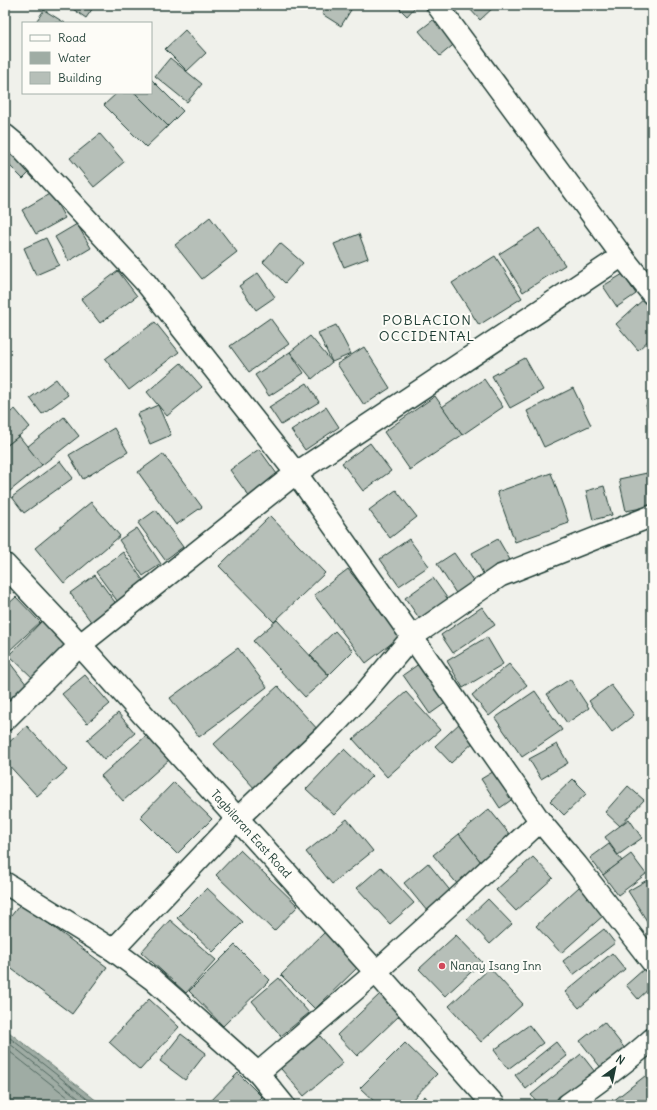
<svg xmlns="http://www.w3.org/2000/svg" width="657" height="1110" viewBox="0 0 657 1110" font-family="Delius,sans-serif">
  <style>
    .water { fill: #9faca4; stroke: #6c8077 }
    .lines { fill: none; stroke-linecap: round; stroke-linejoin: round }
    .shore { stroke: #526961; stroke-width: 1 }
    .building { fill: #b6bfb8; stroke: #1f3d34 }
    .minor-casing { stroke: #1f3d34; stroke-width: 24 }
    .major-casing { stroke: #1f3d34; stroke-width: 25 }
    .minor { stroke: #fdfcf7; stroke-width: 21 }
    .major { stroke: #fdfcf7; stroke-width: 22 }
    .poi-dot { fill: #d1495b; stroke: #fdfcf7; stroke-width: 1.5 }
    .labels { text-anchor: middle; stroke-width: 4; stroke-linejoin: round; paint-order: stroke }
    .street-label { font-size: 12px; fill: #1f3d34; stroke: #fdfcf7 }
    .poi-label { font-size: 12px; fill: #1f3d34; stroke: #fdfcf7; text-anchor: start }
    .quarter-label { font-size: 14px; letter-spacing: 1px; fill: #1f3d34; stroke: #fdfcf7 }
  </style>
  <rect width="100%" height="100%" fill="#f0f1eb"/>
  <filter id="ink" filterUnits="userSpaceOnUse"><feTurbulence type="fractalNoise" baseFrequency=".025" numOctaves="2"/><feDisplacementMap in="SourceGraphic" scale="8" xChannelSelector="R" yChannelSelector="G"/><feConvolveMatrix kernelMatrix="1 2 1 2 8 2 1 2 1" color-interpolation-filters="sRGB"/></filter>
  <g filter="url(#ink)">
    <path class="water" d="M5,1029l97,76h-97z"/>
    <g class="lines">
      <g class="shore">
        <path d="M5,1034l90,71"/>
        <path d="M5,1040l82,65"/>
        <path d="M5,1048l73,57"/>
      </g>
    </g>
    <g class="building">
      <path d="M67,5h28l-9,13z"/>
      <path d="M328,5h26l-13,21 -19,-12z"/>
      <path d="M396,5h21l-10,11z"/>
      <path d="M471,5h25l-16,15 -12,-13z"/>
      <path d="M44,10l21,13h-30z"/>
      <path d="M437,17l21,24 -18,15 -21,-25z"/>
      <path d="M185,30l21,23 -19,18 -22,-22z"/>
      <path d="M170,58l32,26 -15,18 -32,-26z"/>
      <path d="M151,79l32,32 -15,15 -33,-33h16z"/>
      <path d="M117,93h18l33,33 -22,21 -42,-42z"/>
      <path d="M100,134l24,28 -30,25 -24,-29z"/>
      <path d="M5,146l29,22 -11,11 -18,-18z"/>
      <path d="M51,193l14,25 -29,16 -14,-24z"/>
      <path d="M210,217l27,35 -35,27 -27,-34z"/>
      <path d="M77,224l14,24 -22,13 -14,-24z"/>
      <path d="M540,228l25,37 -42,27 -24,-38z"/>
      <path d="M359,234l9,24 -24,9 -10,-23z"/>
      <path d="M46,238l13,27 -23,10 -12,-27z"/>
      <path d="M280,243l23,20 -18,20 -22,-21z"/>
      <path d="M495,256l27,42 -43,27 -27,-42z"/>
      <path d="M118,271l19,25 -37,27 -19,-24z"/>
      <path d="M258,273l17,24 -19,13 -17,-24z"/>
      <path d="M623,274l13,20 -19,13 -14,-21z"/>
      <path d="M645,298l7,8v31l-14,13 -22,-26z"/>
      <path d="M270,318l19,26 -40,28 -19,-26z"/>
      <path d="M155,322l24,30 -50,38 -24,-31z"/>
      <path d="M336,325l15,29 -19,8 -14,-29z"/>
      <path d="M310,336l22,26 -20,17 -22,-27z"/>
      <path d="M364,347l26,41 -26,17 -27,-41z"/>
      <path d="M290,352l14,21 -35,23 -14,-21z"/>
      <path d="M525,358l18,32 -33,18 -18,-32z"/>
      <path d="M181,363l21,24 -35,29 -20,-24z"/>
      <path d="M56,379l12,16 -26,19 -12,-16z"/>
      <path d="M484,379l19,28 -41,28 -20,-28z"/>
      <path d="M307,383l12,19 -38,23 -12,-18z"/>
      <path d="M573,388l18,37 -47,22 -17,-36z"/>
      <path d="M435,396l27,39 -52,35 -26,-38z"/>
      <path d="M652,404v19l-2,1 -4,-19z"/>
      <path d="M158,405l13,30 -21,9 -13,-30z"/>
      <path d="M326,407l13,20 -34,23 -14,-20z"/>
      <path d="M15,409l15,18 -25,20v-31z"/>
      <path d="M64,417l15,19 -37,29 -15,-18z"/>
      <path d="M114,428l14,24 -45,27 -14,-24z"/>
      <path d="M19,436l23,29 -37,30v-48z"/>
      <path d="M370,443l21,28 -28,20 -21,-28z"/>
      <path d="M259,449l23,32 -29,21 -23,-32z"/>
      <path d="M163,454l39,53 -26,18 -38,-53z"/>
      <path d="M60,461l13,17 -49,35 -12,-16z"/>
      <path d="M551,473l18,50 -54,19 -18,-50z"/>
      <path d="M647,473l5,22v11l-26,5 -7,-32z"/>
      <path d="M604,486l8,29 -19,5 -7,-29z"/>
      <path d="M396,490l21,27 -27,21 -21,-28z"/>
      <path d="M91,502l29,34 -56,47 -29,-35z"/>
      <path d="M156,510l27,37 -18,13 -27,-37z"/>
      <path d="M270,516l55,57 -51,49 -55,-56z"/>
      <path d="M137,528l24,36 -18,12 -24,-36z"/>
      <path d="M409,539l20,27 -30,20 -19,-27z"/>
      <path d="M498,539l15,26 -27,14 -14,-26z"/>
      <path d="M123,552l22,31 -27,19 -22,-30z"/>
      <path d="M454,553l25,36 -18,12 -24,-37z"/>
      <path d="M348,569l53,67 -35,27 -52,-68z"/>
      <path d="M95,575l22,30 -25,18 -22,-30z"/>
      <path d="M433,578l19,27 -28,20 -19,-27z"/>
      <path d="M16,597l24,25 -31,29 -4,-5v-39z"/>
      <path d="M482,607l13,18 -42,28 -12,-18z"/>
      <path d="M277,620l52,56 -24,21 -52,-56z"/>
      <path d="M42,621l28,27 -33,34 -28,-27z"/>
      <path d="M335,631l18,20 -24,24 -19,-20z"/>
      <path d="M487,637l16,27 -40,24 -16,-27z"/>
      <path d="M238,648l29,39 -68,50 -29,-39z"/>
      <path d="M423,661l28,38 -21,15 -27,-39z"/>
      <path d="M10,663l20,26 -25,20v-42z"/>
      <path d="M509,664l18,21 -38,31 -17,-21z"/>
      <path d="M85,675l25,29 -23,19 -25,-29z"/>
      <path d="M570,679l19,29 -22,15 -20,-29z"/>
      <path d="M611,685l23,30 -22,17 -23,-31z"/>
      <path d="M278,686l42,46 -64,58 -42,-46z"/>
      <path d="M535,691l27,39 -40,27 -27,-39z"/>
      <path d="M406,692l34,38 -53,47 -34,-38z"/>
      <path d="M118,713l17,20 -31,27 -17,-20z"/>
      <path d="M461,722l16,17 -26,24 -16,-17z"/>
      <path d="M27,726l40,44 -30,26 -32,-35v-15z"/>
      <path d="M147,735l22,25 -46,41 -22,-25z"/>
      <path d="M557,744l11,19 -27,16 -12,-20z"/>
      <path d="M344,749l28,27 -38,39 -28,-26z"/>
      <path d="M496,770l18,28 -14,10 -19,-29z"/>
      <path d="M573,779l14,14 -23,22 -14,-14z"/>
      <path d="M174,782l38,37 -35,35 -37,-37z"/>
      <path d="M628,786l16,14 -24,26 -15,-14z"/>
      <path d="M489,809l26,32 -31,25 -25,-32z"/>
      <path d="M347,819l26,32 -41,33 -26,-32z"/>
      <path d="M629,819l13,19 -24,17 -13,-18z"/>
      <path d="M459,834l25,32 -25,20 -26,-31z"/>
      <path d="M609,844l13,17 -19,14 -13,-17z"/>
      <path d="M240,850l58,56 -24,25 -58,-56z"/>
      <path d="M631,854l15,20 -28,21 -15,-20z"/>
      <path d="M533,857l20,21 -37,33 -20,-21z"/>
      <path d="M428,863l28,35 -24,19 -28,-34z"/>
      <path d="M381,867l33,36 -24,21 -33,-36z"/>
      <path d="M647,880l5,8v41l-24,-38z"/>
      <path d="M579,887l25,28 -43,38 -25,-27z"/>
      <path d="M207,888l36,34 -30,30 -36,-34z"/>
      <path d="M488,899l24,25 -22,20 -23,-25z"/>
      <path d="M21,903l86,64 -35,47 -67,-50v-40z"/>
      <path d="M170,920l46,40 -30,33 -45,-41z"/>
      <path d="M604,929l11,14 -42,32 -10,-14z"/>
      <path d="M326,931l34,34 -45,44 -34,-34z"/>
      <path d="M456,935l26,27 -37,34 -26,-27z"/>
      <path d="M235,945l35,35 -47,46 -34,-35z"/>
      <path d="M612,953l13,16 -46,39 -14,-16z"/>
      <path d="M490,968l33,36 -42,38 -32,-36z"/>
      <path d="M644,969l8,9v8l-14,13 -12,-14z"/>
      <path d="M279,978l30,35 -28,23 -29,-35z"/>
      <path d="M380,994l20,21 -43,41 -20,-21z"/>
      <path d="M149,999l30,28 -39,43 -31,-28z"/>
      <path d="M604,1022l22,28 -24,19 -22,-28z"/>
      <path d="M529,1025l14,18 -35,26 -14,-19z"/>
      <path d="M315,1030l28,33 -39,33 -28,-33z"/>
      <path d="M181,1034l25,19 -21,27 -25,-19z"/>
      <path d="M556,1042l11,14 -41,33 -11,-14z"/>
      <path d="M405,1043l32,31 -30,31h-29l-18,-17z"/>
      <path d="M581,1054l14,18 -40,33h-15l-9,-10z"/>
      <path d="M238,1073l24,24 -8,8h-47z"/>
      <path d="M645,1076l7,9v20h-44z"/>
      <path d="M425,1096l7,9h-18z"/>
    </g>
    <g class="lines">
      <defs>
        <g id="minor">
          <path d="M437,5l185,251 30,38"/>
          <path d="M5,135l18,15 123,133 150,190 116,164 128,184 37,44 75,97"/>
          <path d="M5,720l75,-75 216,-172 326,-217"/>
          <path d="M5,883l108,67 39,29 106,94 26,32"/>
          <path d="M113,950l124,-131 87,-83 39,-41 49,-58 88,-61 152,-60"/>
          <path d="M258,1073l118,-101 89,-81 75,-70"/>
          <path d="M567,1105c29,-21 59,-42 85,-66"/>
        </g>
        <path id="major" d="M5,565l75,80 296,327 118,133"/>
      </defs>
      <use href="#minor" class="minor-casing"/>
      <use href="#major" class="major-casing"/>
      <use href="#minor" class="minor"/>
      <use href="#major" class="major"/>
    </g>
  </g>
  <circle class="poi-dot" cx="442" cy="966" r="4"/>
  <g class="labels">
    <g class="street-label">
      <text transform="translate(251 834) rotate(48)" y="4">Tagbilaran East Road</text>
    </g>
    <g class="poi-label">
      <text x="450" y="970">Nanay Isang Inn</text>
    </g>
    <g class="quarter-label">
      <text x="427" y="325">POBLACION<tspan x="427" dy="16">OCCIDENTAL</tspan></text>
    </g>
  </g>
  <rect width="657" height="1110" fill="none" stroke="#fdfcf7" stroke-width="20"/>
  <rect x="10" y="10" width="637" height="1090" fill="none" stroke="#1f3d34" stroke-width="1.5" filter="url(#ink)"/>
  <rect x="22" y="22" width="130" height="72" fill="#fdfcf7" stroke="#a4b0a9"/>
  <rect x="30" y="35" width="20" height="6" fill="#fdfcf7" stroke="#a4b0a9"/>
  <text x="58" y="42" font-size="12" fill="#1f3d34">Road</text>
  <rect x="30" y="52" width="20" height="12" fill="#9faca4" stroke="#a4b0a9"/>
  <text x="58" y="62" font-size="12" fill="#1f3d34">Water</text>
  <rect x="30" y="72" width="20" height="12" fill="#b6bfb8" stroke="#a4b0a9"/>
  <text x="58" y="82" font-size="12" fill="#1f3d34">Building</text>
  <g transform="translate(615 1068) rotate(33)" stroke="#fdfcf7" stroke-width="3" paint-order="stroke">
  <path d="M0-3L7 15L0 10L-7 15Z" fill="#1f3d34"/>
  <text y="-6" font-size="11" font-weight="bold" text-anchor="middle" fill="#1f3d34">N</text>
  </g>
</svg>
